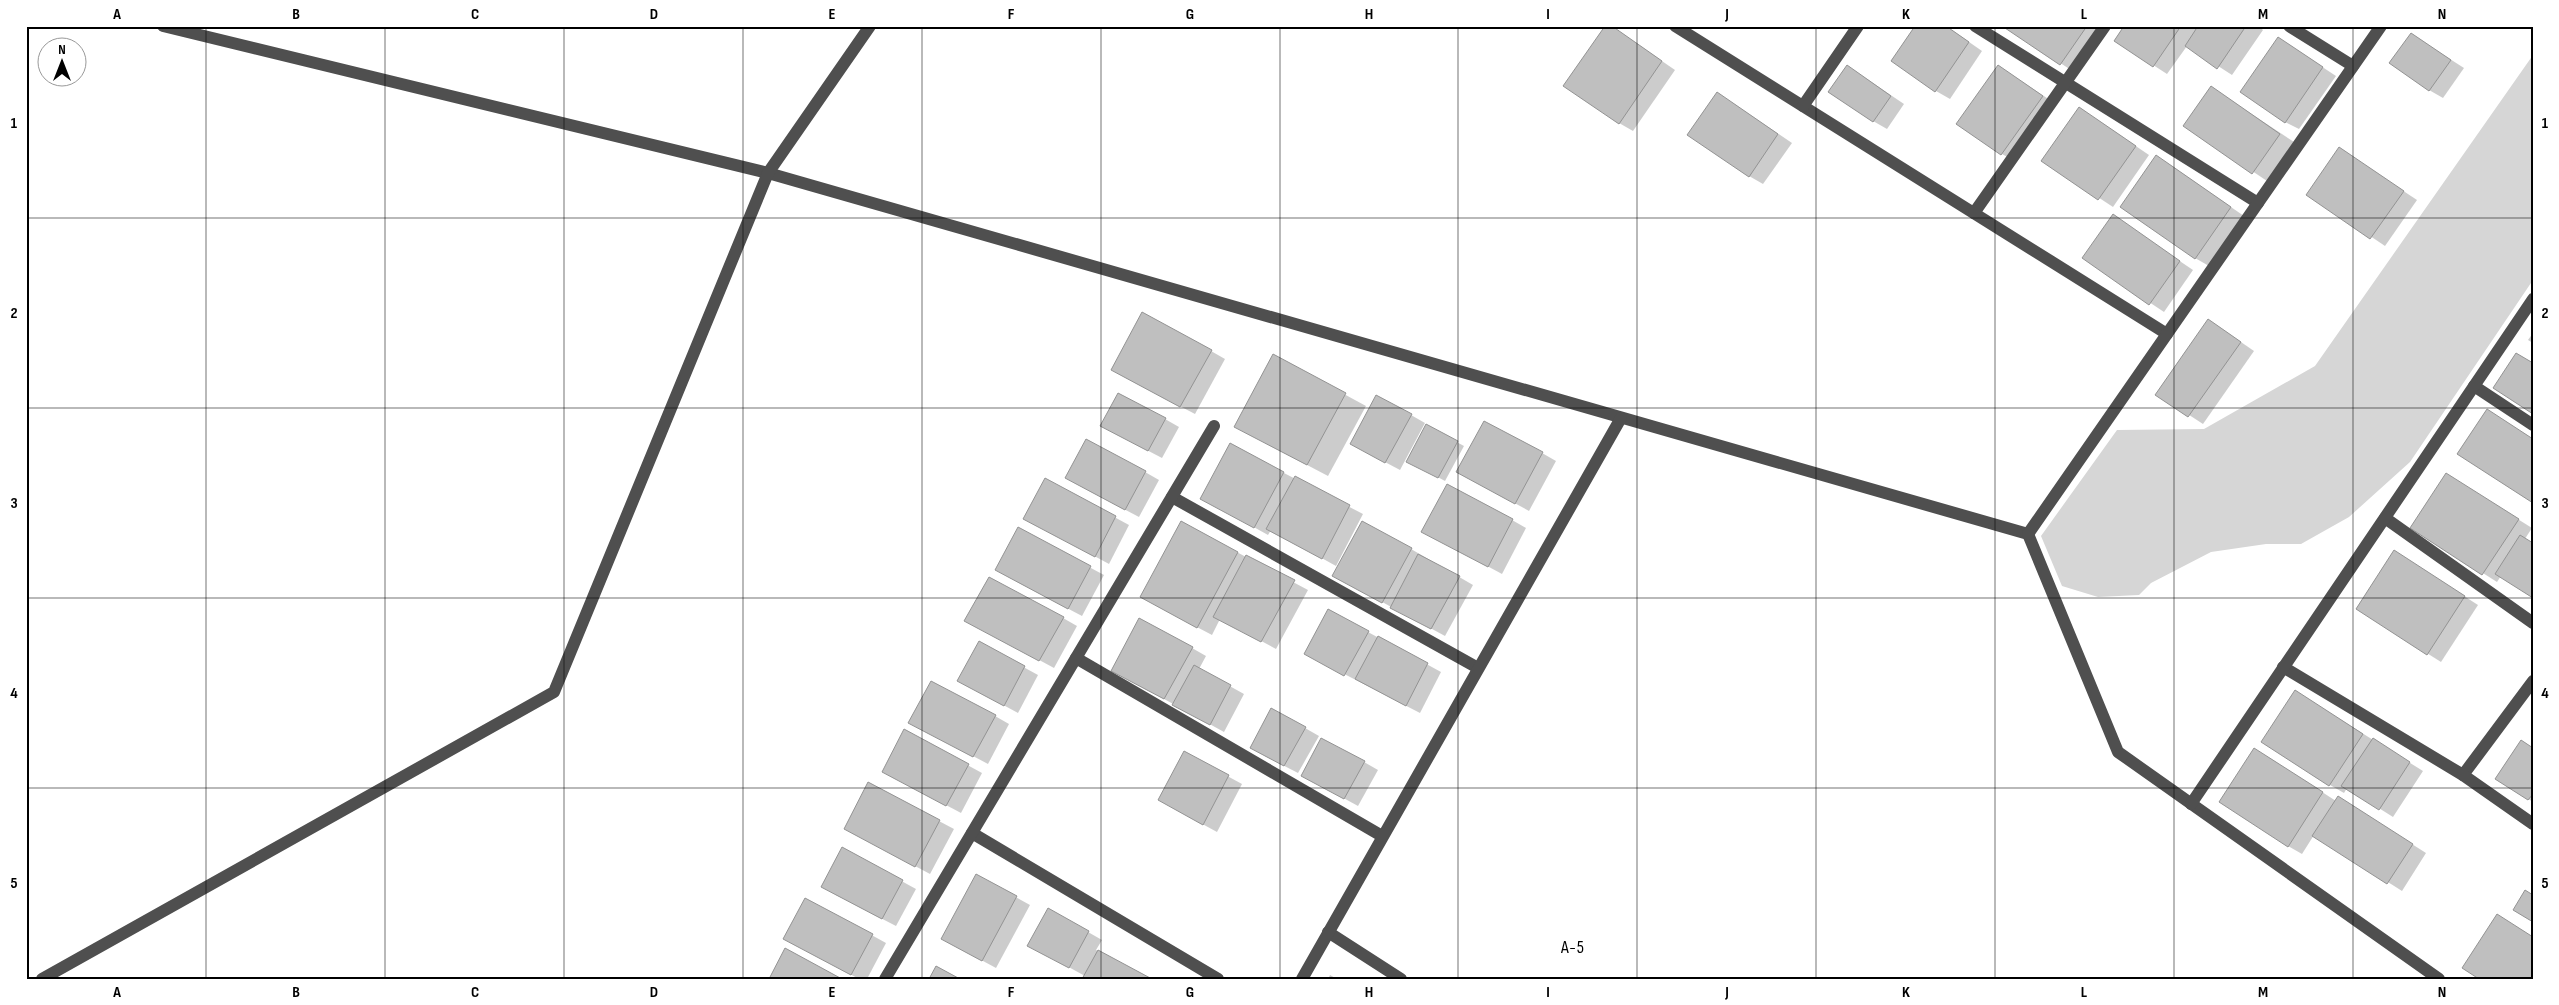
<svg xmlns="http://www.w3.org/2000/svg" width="2559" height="1005" viewBox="0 0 2559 1005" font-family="'Sofia Sans Condensed',sans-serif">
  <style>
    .green { fill: #d6d6d6 }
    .shadow { fill: #0003 }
    .building { fill: #bfbfbf; stroke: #939393 }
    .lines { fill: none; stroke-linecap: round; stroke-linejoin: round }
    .minor { stroke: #4f4f4f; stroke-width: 12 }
    .grid { fill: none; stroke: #000; stroke-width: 1; stroke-opacity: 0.55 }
    .labels { text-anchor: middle; stroke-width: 4; stroke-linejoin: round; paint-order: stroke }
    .neighbourhood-label { font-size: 18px; letter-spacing: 1px; fill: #000; stroke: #fff }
    .neatline { fill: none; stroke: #000; stroke-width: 2 }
    .grid-label { font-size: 16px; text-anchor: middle; font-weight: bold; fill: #000 }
  </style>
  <rect width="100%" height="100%" fill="#fff"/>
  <path class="green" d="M2533,55v225l-123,182 -61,55 -48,27h-35l-55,8 -60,31 -12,12 -41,2 -36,-11 -21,-50 76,-106 87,-1 111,-63z"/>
  <g class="shadow">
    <path d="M1946,26l36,25 -32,48 -14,-8z"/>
    <path d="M2004,26h102l-32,46z"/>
    <path d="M2126,26h132l5,4 -31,45 -45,-29 -20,28 -51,-33z"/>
    <path d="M1621,33l54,37 -42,61 -14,-8z"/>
    <path d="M2411,34l53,34 -21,30 -14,-8z"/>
    <path d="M2292,47l44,29 -37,53 -14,-7z"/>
    <path d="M1998,66l58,38 -40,58 -14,-8z"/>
    <path d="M1861,75l43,29 -17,25 -14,-8z"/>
    <path d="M2212,88l82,54 -27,39 -82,-55z"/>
    <path d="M1731,102l61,41 -29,41 -14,-8z"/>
    <path d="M2093,117l56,38 -36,52 -70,-46z"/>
    <path d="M2340,149l77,51 -32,46 -77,-52z"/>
    <path d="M2170,165l74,51 -35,50 -14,-8z"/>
    <path d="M2113,216l80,54 -29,42 -81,-54z"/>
    <path d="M2222,329l32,22 -51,73 -46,-30z"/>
    <path d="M2533,333v10l-5,-3z"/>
    <path d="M1211,351l14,8 -30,55 -69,-36z"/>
    <path d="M1274,356l92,50 -38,70 -72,-38z"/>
    <path d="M1411,415l14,8 -25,47 -34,-18z"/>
    <path d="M1165,419l14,8 -17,31 -46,-24z"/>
    <path d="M1427,426l37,20 -19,35 -37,-20z"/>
    <path d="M1542,453l14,8 -27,50 -57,-31z"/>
    <path d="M1145,472l14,8 -20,37 -59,-31z"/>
    <path d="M1284,473l79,41 -27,52 -65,-36 -3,5 -52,-29z"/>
    <path d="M1046,480l83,45 -20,39 -70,-38z"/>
    <path d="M2460,483l72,45 -35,54 -85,-54z"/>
    <path d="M1512,520l14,8 -24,46 -65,-35z"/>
    <path d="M1182,523l126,67 -32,59 -56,-30 -8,16 -57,-30z"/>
    <path d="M1018,529l86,46 -22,41 -72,-38z"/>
    <path d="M1411,549l62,36 -28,51 -98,-53z"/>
    <path d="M2408,560l70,45 -37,57 -84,-53z"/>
    <path d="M1063,618l14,8 -23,42 -74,-40z"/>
    <path d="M1368,632l73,40 -21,41 -101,-52z"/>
    <path d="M979,643l59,32 -20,38 -46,-25z"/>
    <path d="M1192,648l14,8 -7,13 45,25 -20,38 -98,-54z"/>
    <path d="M2309,700l114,71 -30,46 -46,-29 -3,5 -14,-8 -67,-43z"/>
    <path d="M995,716l14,8 -21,40 -64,-34z"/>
    <path d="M1305,728l14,8 -21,37 -33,-17z"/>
    <path d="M905,731l77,42 -21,40 -64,-34z"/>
    <path d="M2533,748v54l-36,-23z"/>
    <path d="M1185,753l57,31 -25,48 -44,-24z"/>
    <path d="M2268,757l68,44 16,5 74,47 -24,38 -88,-56 -12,19 -14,-8z"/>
    <path d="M1364,762l14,8 -20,36 -42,-23z"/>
    <path d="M869,784l85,45 -24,45 -71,-38z"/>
    <path d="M843,849l73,40 -20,37 -60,-31z"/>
    <path d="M977,876l53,29 -34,63 -39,-21z"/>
    <path d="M806,899l80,44 -19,36h-8l-60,-33z"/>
    <path d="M1088,932l14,8 -6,10 54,29 -65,-3 -42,-23z"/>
    <path d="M1330,975l7,4h-9z"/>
  </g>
  <g class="building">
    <path d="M1605,26h7l50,35 -43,63 -56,-38z"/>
    <path d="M1915,26h31l23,16 -34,50 -44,-31z"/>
    <path d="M2002,26h85l-27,39z"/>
    <path d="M2124,26h57l-28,41 -39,-26z"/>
    <path d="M2198,26h48l-29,43 -32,-23z"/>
    <path d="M2411,33l40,27 -22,31 -40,-28z"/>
    <path d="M2278,37l45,30 -38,56 -45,-31z"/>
    <path d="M1847,65l44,31 -18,26 -45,-30z"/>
    <path d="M1998,65l45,31 -42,59 -45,-31z"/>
    <path d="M2211,86l69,48 -28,40 -69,-48z"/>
    <path d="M1717,92l61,42 -29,43 -62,-42z"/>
    <path d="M2079,107l57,39 -38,54 -57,-39z"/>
    <path d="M2339,147l65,44 -34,48 -64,-44z"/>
    <path d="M2156,155l75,52 -36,52 -75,-52z"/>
    <path d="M2113,214l67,47 -31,44 -67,-47z"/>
    <path d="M1142,312l70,38 -32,57 -69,-37z"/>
    <path d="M2208,319l33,23 -53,75 -33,-22z"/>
    <path d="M2516,353l17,10v51l-40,-26z"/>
    <path d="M1273,354l73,39 -39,72 -73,-38z"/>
    <path d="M1118,393l48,25 -18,33 -48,-25z"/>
    <path d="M1376,395l36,19 -27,49 -35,-19z"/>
    <path d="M2487,409l46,30v64l-76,-49z"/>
    <path d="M1484,421l59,31 -28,52 -59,-32z"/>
    <path d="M1426,424l32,17 -20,37 -32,-16z"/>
    <path d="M1086,439l60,32 -21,39 -60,-32z"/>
    <path d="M1230,443l54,29 -30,56 -54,-29z"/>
    <path d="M2446,473l73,46 -37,56 -72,-47z"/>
    <path d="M1295,476l55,29 -28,54 -56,-30z"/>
    <path d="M1045,478l71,38 -21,41 -72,-38z"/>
    <path d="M1447,484l66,35 -25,48 -67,-35z"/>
    <path d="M1181,521l57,31 -41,76 -57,-31z"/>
    <path d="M1362,521l50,27 -30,55 -50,-27z"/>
    <path d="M1018,527l73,39 -23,43 -73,-39z"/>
    <path d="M2520,535l13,8v55l-38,-24z"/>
    <path d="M2394,550l71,46 -38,59 -71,-46z"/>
    <path d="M1418,554l42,22 -29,53 -41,-21z"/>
    <path d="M1246,555l49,25 -34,62 -48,-25z"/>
    <path d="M989,577l75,40 -25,44 -75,-40z"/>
    <path d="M1328,609l41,22 -25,45 -40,-22z"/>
    <path d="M1139,618l54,29 -29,52 -53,-28z"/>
    <path d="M1378,636l50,27 -22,43 -51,-27z"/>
    <path d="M979,641l46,25 -21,40 -47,-25z"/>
    <path d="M1194,665l37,20 -21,40 -38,-20z"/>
    <path d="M931,681l65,34 -23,42 -65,-34z"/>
    <path d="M2295,690l68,44 -34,52 -68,-44z"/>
    <path d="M1271,708l35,19 -22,39 -34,-18z"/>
    <path d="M904,729l65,35 -23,42 -64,-34z"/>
    <path d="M1321,738l44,23 -21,38 -43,-23z"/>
    <path d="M2373,738l37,24 -31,48 -38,-24z"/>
    <path d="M2521,740l12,8v46l-5,6 -33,-21z"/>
    <path d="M2254,748l69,44 -35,55 -69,-45z"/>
    <path d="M1184,751l45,24 -26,50 -45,-25z"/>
    <path d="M868,782l72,38 -25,47 -71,-38z"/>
    <path d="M2338,796l75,48 -26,40 -75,-48z"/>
    <path d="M842,847l61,33 -21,39 -61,-32z"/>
    <path d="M976,874l41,22 -35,65 -41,-22z"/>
    <path d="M2525,890l8,5v27l-20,-12z"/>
    <path d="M805,898l68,36 -22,41 -68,-36z"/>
    <path d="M1048,908l41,23 -20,37 -42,-22z"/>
    <path d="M2497,914l36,23v42h-54l-17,-11z"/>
    <path d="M785,948l57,31h-73z"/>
    <path d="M1098,950l54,29h-70z"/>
    <path d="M936,966l24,13h-31z"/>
  </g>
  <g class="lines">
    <g class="minor">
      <path d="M163,26l605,147 1260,361 90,218 321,227"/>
      <path d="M1675,26l492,308"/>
      <path d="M1975,26l283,177"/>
      <path d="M2289,26l64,40"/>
      <path d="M1803,106l55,-80"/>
      <path d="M1974,213l131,-187"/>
      <path d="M2474,386l59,39"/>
      <path d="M1172,497l306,171"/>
      <path d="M2385,518l148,105"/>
      <path d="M2028,534l353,-508"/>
      <path d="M1076,658l306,178"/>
      <path d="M2283,667l180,108 70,-94"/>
      <path d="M2463,775l70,49"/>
      <path d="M2191,804l342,-505"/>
      <path d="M972,833l246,146"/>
      <path d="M1328,932l73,47"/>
      <path d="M42,979l512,-287 214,-519 102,-147"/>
      <path d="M885,979l329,-553"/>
      <path d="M1302,979l319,-561"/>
    </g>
  </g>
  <path class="grid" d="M206,26v953M385,26v953M564,26v953M743,26v953M922,26v953M1101,26v953M1280,26v953M1458,26v953M1637,26v953M1816,26v953M1995,26v953M2174,26v953M2353,26v953M26,218h2507M26,408h2507M26,598h2507M26,788h2507"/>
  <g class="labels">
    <g class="neighbourhood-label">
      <text x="1573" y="953">A-5</text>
    </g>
  </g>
  <rect width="2559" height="1005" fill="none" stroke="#ffffff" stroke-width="55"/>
  <g transform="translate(62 62)"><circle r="24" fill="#ffffff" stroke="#999999"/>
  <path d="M0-4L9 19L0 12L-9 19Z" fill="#000000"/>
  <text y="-8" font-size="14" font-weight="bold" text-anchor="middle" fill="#000000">N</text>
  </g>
  <rect x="28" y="28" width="2504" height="950" class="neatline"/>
  <g class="grid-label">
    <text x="117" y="19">A</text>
    <text x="296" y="19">B</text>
    <text x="475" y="19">C</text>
    <text x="654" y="19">D</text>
    <text x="832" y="19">E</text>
    <text x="1011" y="19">F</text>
    <text x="1190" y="19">G</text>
    <text x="1369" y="19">H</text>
    <text x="1548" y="19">I</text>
    <text x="1727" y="19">J</text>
    <text x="1906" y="19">K</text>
    <text x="2084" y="19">L</text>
    <text x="2263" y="19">M</text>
    <text x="2442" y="19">N</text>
    <text x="14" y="128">1</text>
    <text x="2545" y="128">1</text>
    <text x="14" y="318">2</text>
    <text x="2545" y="318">2</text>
    <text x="14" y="508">3</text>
    <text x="2545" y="508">3</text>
    <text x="14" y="698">4</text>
    <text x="2545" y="698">4</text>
    <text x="14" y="888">5</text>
    <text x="2545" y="888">5</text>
    <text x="117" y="997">A</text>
    <text x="296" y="997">B</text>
    <text x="475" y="997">C</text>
    <text x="654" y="997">D</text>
    <text x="832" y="997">E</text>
    <text x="1011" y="997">F</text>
    <text x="1190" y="997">G</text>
    <text x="1369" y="997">H</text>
    <text x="1548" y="997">I</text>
    <text x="1727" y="997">J</text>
    <text x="1906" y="997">K</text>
    <text x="2084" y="997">L</text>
    <text x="2263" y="997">M</text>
    <text x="2442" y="997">N</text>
  </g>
</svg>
